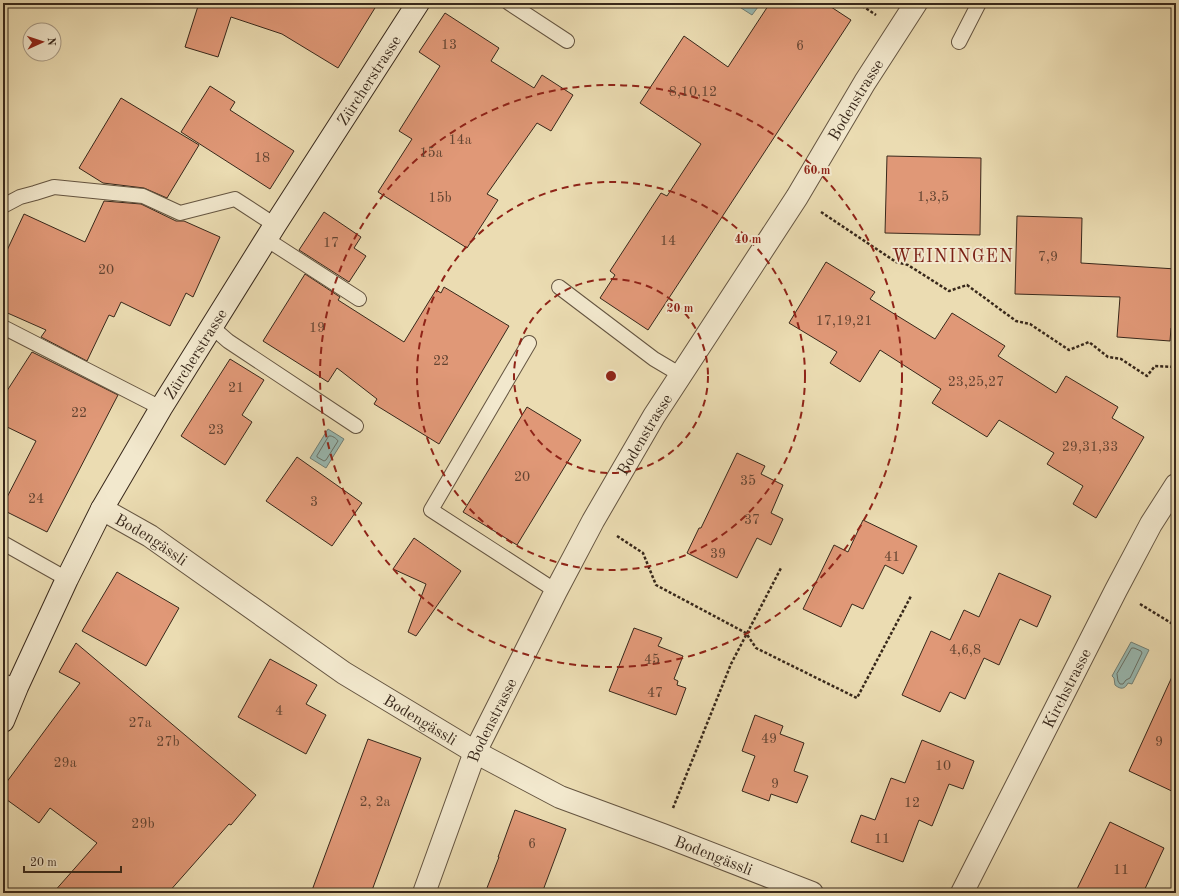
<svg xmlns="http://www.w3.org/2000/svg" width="1179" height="896" viewBox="0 0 1179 896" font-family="'Old Standard TT',serif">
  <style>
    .water { fill: #99bab3; stroke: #728076 }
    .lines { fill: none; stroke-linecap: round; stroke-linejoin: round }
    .shore { stroke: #687167; stroke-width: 1 }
    .building { fill: #e09877; stroke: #38281b }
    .lane-casing { stroke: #655541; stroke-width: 16 }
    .street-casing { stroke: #655541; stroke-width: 24 }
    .secondary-casing { stroke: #38281b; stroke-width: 24 }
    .path { stroke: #38281b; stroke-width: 2.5; stroke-dasharray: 3 2; stroke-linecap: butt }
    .lane { stroke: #f2e8cd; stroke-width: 14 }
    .street { stroke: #f2e8cd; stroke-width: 22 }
    .secondary { stroke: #f2e8cd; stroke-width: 22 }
    .ring { fill: none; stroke: #8f2418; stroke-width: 2; stroke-dasharray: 7 5 }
    .labels { text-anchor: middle; stroke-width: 4; stroke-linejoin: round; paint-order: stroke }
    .number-label { font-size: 14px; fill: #624432 }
    .street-label { font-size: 16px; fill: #38281b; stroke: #f2e8cd }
    .quarter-label { font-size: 18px; letter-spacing: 1px; fill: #7a1f14; stroke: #f2e8cd }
    .centre { fill: #8f2418; stroke: #f2e8cd; stroke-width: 2 }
    .ring-label { font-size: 12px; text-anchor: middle; font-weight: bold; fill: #8f2418; stroke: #f2e8cd; stroke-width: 4; stroke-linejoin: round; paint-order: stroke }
  </style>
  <rect width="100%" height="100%" fill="#ebdcb2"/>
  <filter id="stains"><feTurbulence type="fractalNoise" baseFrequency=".005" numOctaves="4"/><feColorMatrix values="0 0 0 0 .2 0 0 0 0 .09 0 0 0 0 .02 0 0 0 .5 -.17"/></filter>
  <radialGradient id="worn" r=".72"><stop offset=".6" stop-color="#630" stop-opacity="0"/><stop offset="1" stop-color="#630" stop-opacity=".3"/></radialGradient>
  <g class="water">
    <path d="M740,3h21l-9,12 -14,-9z"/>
    <path d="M328,429l16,10 -18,29 -16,-10z"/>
    <path d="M1131,642l18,8 -17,34 -4,-1c-3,6 -7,7 -13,2l-1,-7 -2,-2z"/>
  </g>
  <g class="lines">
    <g class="shore">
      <path d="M329,436c3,-1 8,3 9,5l-12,19 -2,1 -7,-4v-1z"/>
      <path d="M1132,648h2l7,3 1,2 -12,25 -4,2 -3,4h-3l-2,-3 -1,-7z"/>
    </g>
  </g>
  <g class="building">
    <path d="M199,3h179l-40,65 -56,-34 -51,-17 -13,40 -33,-10z"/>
    <path d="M770,3h55l26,17 -203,310 -48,-32 15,-23 -5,-4 51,-78 6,3 34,-52 -61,-41 44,-67 44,31z"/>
    <path d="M445,13l54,35 -8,13 43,27 8,-13 31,20 -22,36 -14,-8 -50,71 11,6 -31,48 -89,-56 34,-53 -13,-8 41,-65 -21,-14z"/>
    <path d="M210,86l25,16 -5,8 64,41 -24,38 -89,-57z"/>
    <path d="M121,98l78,47 -32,53 -23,-10 -41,-5 -24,-15z"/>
    <path d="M887,156l94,2 -1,77 -95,-2z"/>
    <path d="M104,201l37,3 35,17h8l36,16 -27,60 -7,-4 -16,33 -49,-24 -7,15 -5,-2 -22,46 -46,-24 5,-7 -43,-19v-52l21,-45 61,28z"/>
    <path d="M324,212l37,25 -7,11 12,8 -17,26 -50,-32z"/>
    <path d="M1017,216l65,2 -1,45 95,6v59h-5l-1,13 -53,-4 3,-40 -105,-3z"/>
    <path d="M826,262l49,30 -5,7 65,40 17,-26 53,33 -7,10 58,37 10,-17 52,31 -6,11 32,19 -48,81 -23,-14 10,-18 -36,-22 7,-11 -55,-33 -12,17 -55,-34 9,-14 -61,-39 -20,32 -30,-19 7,-11 -48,-29z"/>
    <path d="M305,274l35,23 -2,3 66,42 32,-52 5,3 3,-6 65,39 -70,118 -65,-40 3,-5 -40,-31 -9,14 -65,-41z"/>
    <path d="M32,352l86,43 -71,137 -44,-22v-5l33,-64 -33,-16v-28z"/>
    <path d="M230,359l34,21 -22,35 10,7 -27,43 -44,-29z"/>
    <path d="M527,407l54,33 -64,105 -54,-33z"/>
    <path d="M737,453l28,13 -4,8 22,11 -12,28 12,6 -12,26 -14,-7 -20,40 -50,-25 12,-25h2z"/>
    <path d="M297,457l65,46 -30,43 -66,-45z"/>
    <path d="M863,520l54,26 -14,28 -18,-9 -22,44 -11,-5 -11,23 -38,-18 31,-64 14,7z"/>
    <path d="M414,538l47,33 -45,65 -8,-4 18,-48 -33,-15z"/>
    <path d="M117,572l62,36 -33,58 -64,-35z"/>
    <path d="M999,573l52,23 -14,31 -17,-8 -21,46 -15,-7 -19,41 -15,-7 -10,20 -38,-17 29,-64 19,9 14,-30 15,7z"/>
    <path d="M634,628l28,10 -4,8 25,10 -9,23 4,2 -1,4 9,3 -10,27 -67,-24z"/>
    <path d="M76,643l180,152 -25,30 -2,-1 -61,69h-115l44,-50 -47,-35 -11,15 -36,-26v-10l77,-104 -21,-11z"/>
    <path d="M270,659l47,26 -11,19 20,11 -20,39 -68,-37z"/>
    <path d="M1176,668v125l-47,-22z"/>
    <path d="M755,715l28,11 -3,8 24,9 -10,28 14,5 -11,27 -26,-9 -2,7 -27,-10 13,-35 -13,-5z"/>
    <path d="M368,739l53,19 -50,135h-60z"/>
    <path d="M922,740l52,21 -11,28 -14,-5 -17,42 -13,-6 -16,42 -52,-20 10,-27 14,5 16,-42 14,5z"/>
    <path d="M515,810l51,19 -24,64h-57l14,-36h-1z"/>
    <path d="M1110,822l54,26 -21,45h-68z"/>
  </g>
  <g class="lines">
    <defs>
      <g id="lane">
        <path d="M509,3l58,38"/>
        <path d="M959,42l20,-39"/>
        <path d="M3,206l17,-9 15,-4 19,-6 89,9 37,17 55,-14 40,26"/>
        <path d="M266,239l93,60"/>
        <path d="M559,287l95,72 27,16"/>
        <path d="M3,327l158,81"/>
        <path d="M212,327l16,14 128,85"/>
        <path d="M529,343l-98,167 125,81"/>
        <path d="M3,543l64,36"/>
        <path d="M3,681l14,6"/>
      </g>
      <g id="street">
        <path id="s1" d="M102,509l48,27 194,137 131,79 85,45 103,38 149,58"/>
        <path id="s2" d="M424,893l51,-141 81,-161 37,-70 61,-105 143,-219 68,-115 51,-79"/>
        <path id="s3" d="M962,893l154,-303 35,-66 25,-39"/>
      </g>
      <g id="secondary">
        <path id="s4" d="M3,721l14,-34 50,-108 35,-70 59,-101 114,-183 143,-222"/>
      </g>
    </defs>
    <use href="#lane" class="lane-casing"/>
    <use href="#street" class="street-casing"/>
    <use href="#secondary" class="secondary-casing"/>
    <g class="path">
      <path d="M858,3l18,12"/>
      <path d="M821,212l75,50 12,3 41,26 18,-6 49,36 14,3 39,26 20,-8 19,15 13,2 26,17 8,-10 21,1"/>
      <path d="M617,536l26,17 13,32 90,48 10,15 101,50 54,-102"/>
      <path d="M1140,604l36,22"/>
      <path d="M673,808l58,-144 50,-96"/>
    </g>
    <use href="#lane" class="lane"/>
    <use href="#street" class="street"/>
    <use href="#secondary" class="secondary"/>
  </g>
  <g class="ring">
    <circle cx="611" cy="376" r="97"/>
    <circle cx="611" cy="376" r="194"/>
    <circle cx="611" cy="376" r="291"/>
  </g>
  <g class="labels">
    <g class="number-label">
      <text x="449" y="49">13</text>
      <text x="800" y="50">6</text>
      <text x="693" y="96">8,10,12</text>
      <text x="460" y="144">14a</text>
      <text x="431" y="157">15a</text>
      <text x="262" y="162">18</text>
      <text x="933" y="201">1,3,5</text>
      <text x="440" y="202">15b</text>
      <text x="668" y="245">14</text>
      <text x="331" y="247">17</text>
      <text x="1048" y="261">7,9</text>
      <text x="106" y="274">20</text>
      <text x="844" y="325">17,19,21</text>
      <text x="317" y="332">19</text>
      <text x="441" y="365">22</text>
      <text x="976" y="386">23,25,27</text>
      <text x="236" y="392">21</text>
      <text x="79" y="417">22</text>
      <text x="216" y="434">23</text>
      <text x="1090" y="451">29,31,33</text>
      <text x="522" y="481">20</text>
      <text x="748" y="485">35</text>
      <text x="36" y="503">24</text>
      <text x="314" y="506">3</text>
      <text x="752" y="524">37</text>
      <text x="718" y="558">39</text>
      <text x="892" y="561">41</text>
      <text x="965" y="654">4,6,8</text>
      <text x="652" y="664">45</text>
      <text x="655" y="697">47</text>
      <text x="279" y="715">4</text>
      <text x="140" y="727">27a</text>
      <text x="769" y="743">49</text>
      <text x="168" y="746">27b</text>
      <text x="1159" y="746">9</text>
      <text x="65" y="767">29a</text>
      <text x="943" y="770">10</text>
      <text x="775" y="788">9</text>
      <text x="375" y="806">2, 2a</text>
      <text x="912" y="807">12</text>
      <text x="143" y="828">29b</text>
      <text x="882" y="843">11</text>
      <text x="532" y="848">6</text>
      <text x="1121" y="874">11</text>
    </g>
    <g class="street-label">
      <text dy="6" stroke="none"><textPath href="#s4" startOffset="739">Zürcherstrasse</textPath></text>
      <text dy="6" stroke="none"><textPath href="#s2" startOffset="906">Bodenstrasse</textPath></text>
      <text dy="6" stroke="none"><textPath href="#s4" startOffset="415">Zürcherstrasse</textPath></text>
      <text dy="6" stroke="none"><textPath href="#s2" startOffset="510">Bodenstrasse</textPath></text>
      <text dy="6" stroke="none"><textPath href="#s1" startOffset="58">Bodengässli</textPath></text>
      <text dy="6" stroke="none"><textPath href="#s3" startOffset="230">Kirchstrasse</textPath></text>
      <text dy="6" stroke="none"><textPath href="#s1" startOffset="382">Bodengässli</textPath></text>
      <text dy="6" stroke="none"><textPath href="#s2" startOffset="186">Bodenstrasse</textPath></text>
      <text dy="6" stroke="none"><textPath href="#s1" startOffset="706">Bodengässli</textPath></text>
    </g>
    <g class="quarter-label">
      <text x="953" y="262">WEININGEN</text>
    </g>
  </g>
  <circle cx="611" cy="376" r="6" class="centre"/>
  <g class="ring-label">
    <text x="817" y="174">60 m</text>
    <text x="748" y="243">40 m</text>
    <text x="680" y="312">20 m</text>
  </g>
  <rect width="1179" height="896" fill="none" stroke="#ebdcb2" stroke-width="16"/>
  <rect x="4" y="4" width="1171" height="888" fill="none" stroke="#38281b" stroke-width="2"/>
  <rect x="8" y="8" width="1163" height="880" fill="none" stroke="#38281b"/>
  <g transform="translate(42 42) rotate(87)"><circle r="19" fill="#f2e8cd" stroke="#a89b86"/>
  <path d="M0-3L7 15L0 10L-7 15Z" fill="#8f2418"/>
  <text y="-6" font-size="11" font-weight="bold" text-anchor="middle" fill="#38281b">N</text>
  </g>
  <path d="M24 866v6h97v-6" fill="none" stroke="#38281b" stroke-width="2"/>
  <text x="30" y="866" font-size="12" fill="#38281b" stroke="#f2e8cd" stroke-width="3" paint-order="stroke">20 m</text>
  <rect width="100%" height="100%" filter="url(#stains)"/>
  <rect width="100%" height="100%" fill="url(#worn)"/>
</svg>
